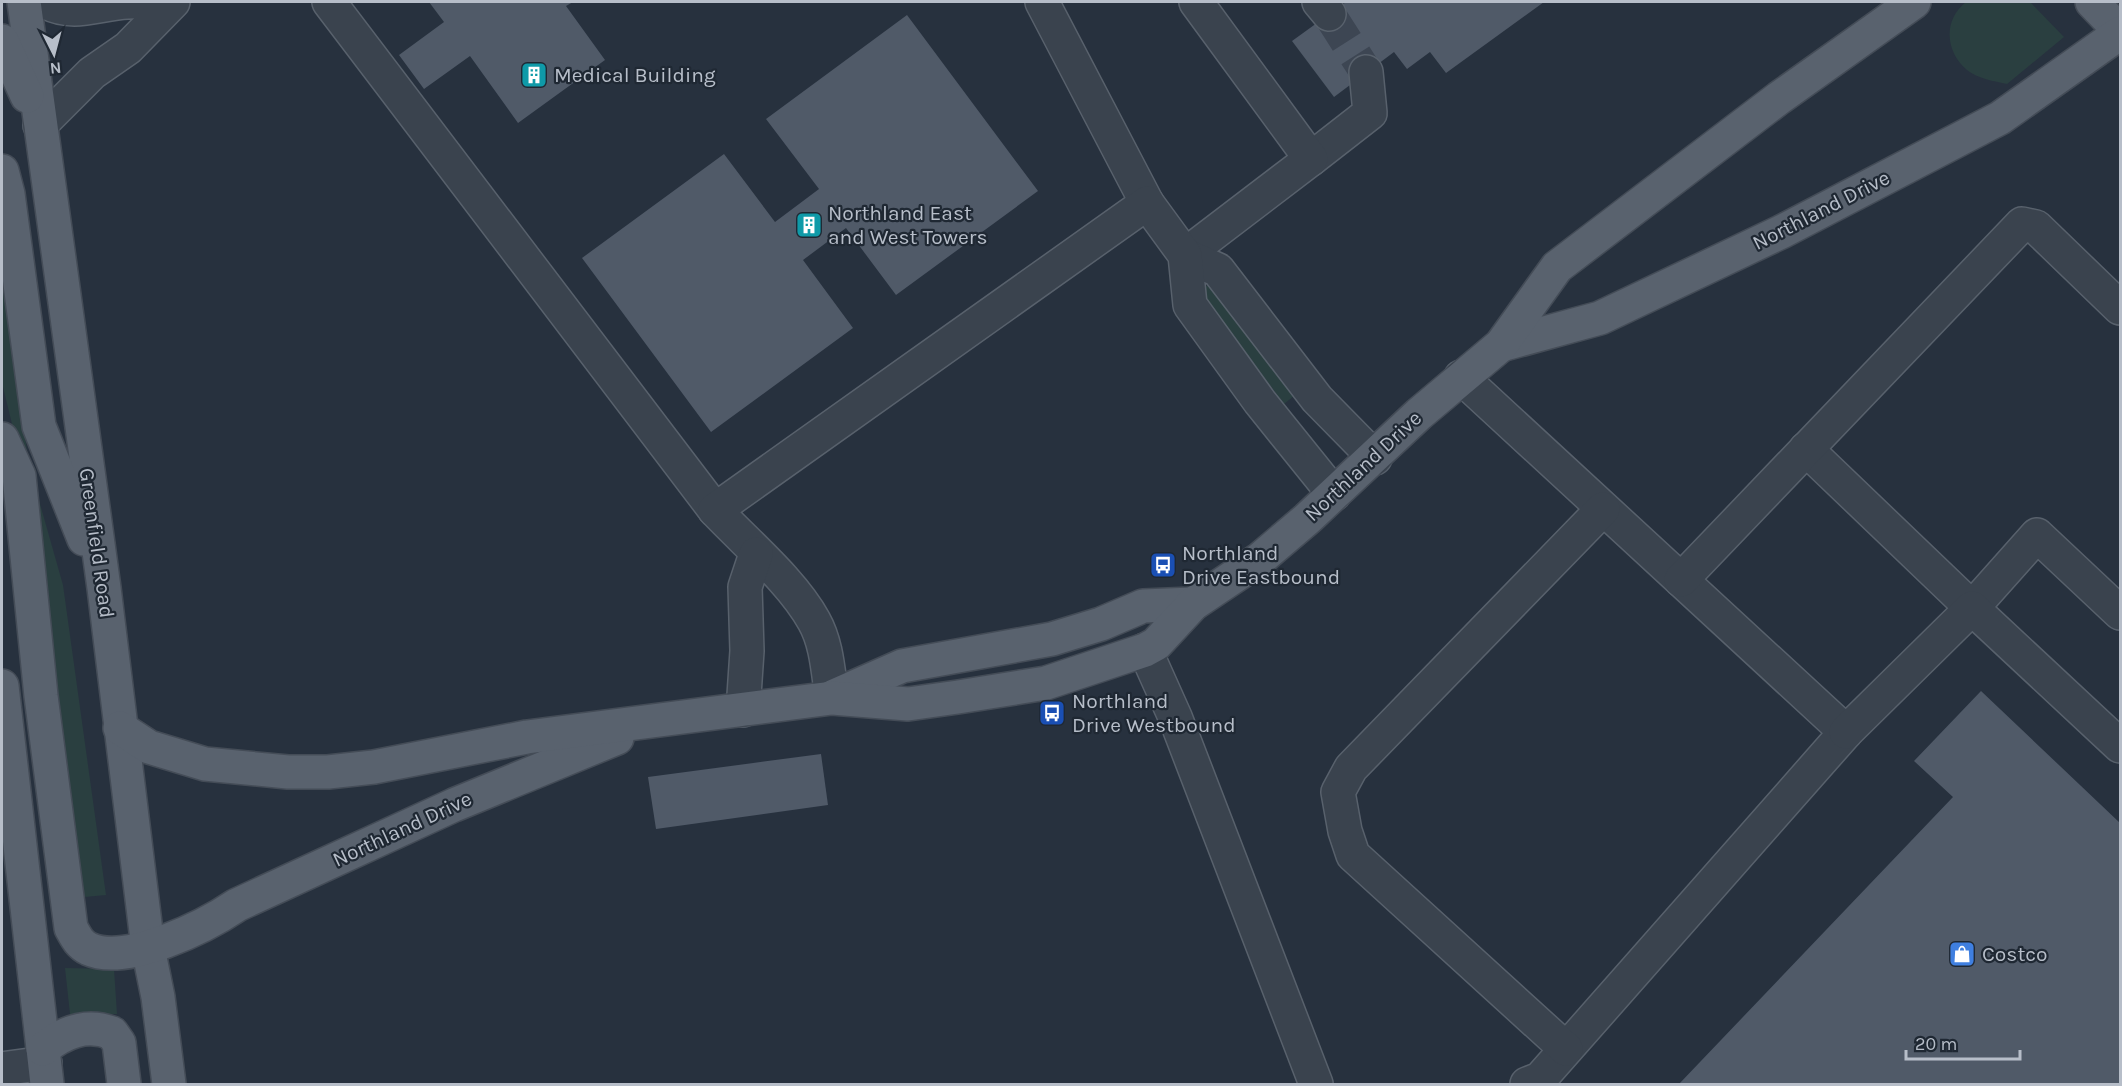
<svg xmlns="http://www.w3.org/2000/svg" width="2122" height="1086" viewBox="0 0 2122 1086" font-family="Karla,sans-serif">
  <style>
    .green { fill: #2a3f40 }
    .building { fill: #505a68 }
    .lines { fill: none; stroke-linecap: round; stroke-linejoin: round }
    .minor-tunnel { stroke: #3d4653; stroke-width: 33; stroke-dasharray: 33 16; stroke-linecap: butt }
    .minor-casing { stroke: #58616c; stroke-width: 36 }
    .major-casing { stroke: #444c57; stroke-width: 36 }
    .minor { stroke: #3a434e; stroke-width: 33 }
    .major { stroke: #59626e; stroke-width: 33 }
    .labels { text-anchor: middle; stroke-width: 4.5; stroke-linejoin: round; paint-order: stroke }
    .poi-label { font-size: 21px; fill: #b7bec9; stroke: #1f2833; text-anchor: start }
    .street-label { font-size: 21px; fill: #b7bec9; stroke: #1f2833 }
  </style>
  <rect width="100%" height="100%" fill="#27313e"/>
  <g class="green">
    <path d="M1966,2h64l34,35 -57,47c-13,-3 -29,-5 -40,-14 -22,-19 -24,-50 -1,-68z"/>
    <path d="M2,275l27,190 34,120 43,310 -32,3 -52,-433 -20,-82z"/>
    <path d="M1211,283l84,112 -11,9 -84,-113z"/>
    <path d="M65,968l49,1 3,45h-47z"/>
  </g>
  <g class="building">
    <path d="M429,2h144l-7,4 39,54 -87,63 -48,-67 -46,33 -25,-34 45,-33z"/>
    <path d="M1346,2h198l-98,71 -16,-21 -23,17 -13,-17 -60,45 -42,-56z"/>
    <path d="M907,15l131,176 -142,104 -50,-67 -43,32 50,68 -142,104 -129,-174 142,-104 51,68 44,-33 -53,-70z"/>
    <path d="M1981,691l139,132v261h-441l274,-287 -39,-36z"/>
    <path d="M821,754l7,51 -172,24 -8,-52z"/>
  </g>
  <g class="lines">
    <path class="minor-tunnel" d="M1329,14l37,58"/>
    <defs>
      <g id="minor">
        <path d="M46,2c29,15 53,1 82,0 14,-1 29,1 42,1"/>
        <path d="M329,2l386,508"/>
        <path d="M1042,2l105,201"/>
        <path d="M1319,2l10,12"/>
        <path d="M40,125l52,-52 36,-25 45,-46"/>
        <path d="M1311,159l59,-46 -4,-41"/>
        <path d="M1185,255l126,-96 -115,-157"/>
        <path d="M1185,255l33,15 99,129 58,59"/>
        <path d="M1461,377l385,355 -306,347 -13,5"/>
        <path d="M1806,449l166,159 65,-73 83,78"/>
        <path d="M1681,580l341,-356 14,3 84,81"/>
        <path d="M1145,650l30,67 141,367"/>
        <path d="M832,698c-4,-26 -5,-54 -18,-77 -22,-40 -67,-77 -99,-111l432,-307 38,52 5,50 70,97 74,92"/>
        <path d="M743,710l4,-59 -2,-64 11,-33"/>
        <path d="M1846,732l126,-124 148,138"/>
        <path d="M1566,1049l-213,-194 -8,-24 -7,-39 13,-24 252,-259"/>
        <path d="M2,1069l43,-6"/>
      </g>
      <g id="major">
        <path d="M24,2l80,586 44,360 10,49 11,87"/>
        <path d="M2092,2l28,29"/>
        <path d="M2,41l25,55"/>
        <path d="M2,171l6,23 31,232 45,113"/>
        <path d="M1501,345l99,-27 181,-86 219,-114 120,-85"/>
        <path d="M2,439l17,37 22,220 30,232c5,9 8,16 18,21 38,17 117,-23 148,-44l217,-100 163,-67"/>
        <path d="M2,686l45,398"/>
        <path d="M834,696l68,-30 150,-27 49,-15 42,-18 50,-2"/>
        <path d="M120,728l29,19 56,17 83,8h40l46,-5 153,-30 305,-39 76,6 50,-7 88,-14 99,-33 11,-6 37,-40 67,-45 47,-40 112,-105 82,-69 56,-78 222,-169 135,-96"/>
        <path d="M43,1049c21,-17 43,-26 69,-16l7,10 5,41"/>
      </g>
    </defs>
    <use href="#minor" class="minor-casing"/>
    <use href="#major" class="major-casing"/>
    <use href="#minor" class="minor"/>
    <use href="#major" class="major"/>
  </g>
  <defs>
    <symbol id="building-square" viewBox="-11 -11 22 22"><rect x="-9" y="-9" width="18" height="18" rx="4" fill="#0f9aa8" stroke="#1f2833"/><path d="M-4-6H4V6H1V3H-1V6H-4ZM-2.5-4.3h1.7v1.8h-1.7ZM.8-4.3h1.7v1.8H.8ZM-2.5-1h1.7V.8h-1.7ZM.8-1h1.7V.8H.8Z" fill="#fff"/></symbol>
    <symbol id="bus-square" viewBox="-11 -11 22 22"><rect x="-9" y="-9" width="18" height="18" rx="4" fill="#1a4fb4" stroke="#1f2833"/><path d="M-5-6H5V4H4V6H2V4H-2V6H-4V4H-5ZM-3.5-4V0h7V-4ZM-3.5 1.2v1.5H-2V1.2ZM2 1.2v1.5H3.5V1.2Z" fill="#fff"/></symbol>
    <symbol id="shop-square" viewBox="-11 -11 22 22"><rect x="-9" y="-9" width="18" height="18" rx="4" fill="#3f7fe0" stroke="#1f2833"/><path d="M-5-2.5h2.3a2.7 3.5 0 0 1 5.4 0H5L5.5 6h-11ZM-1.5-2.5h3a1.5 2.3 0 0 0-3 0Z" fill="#fff"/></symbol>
  </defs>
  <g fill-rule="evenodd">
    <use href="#building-square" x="519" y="60" width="30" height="30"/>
    <use href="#building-square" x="794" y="210" width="30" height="30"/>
    <use href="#bus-square" x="1148" y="550" width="30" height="30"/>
    <use href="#bus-square" x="1037" y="698" width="30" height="30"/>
    <use href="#shop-square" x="1947" y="939" width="30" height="30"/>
  </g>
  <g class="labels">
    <g class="poi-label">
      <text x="554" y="82">Medical Building</text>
      <text x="828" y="220">Northland East<tspan x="828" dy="24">and West Towers</tspan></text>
      <text x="1182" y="560">Northland<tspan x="1182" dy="24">Drive Eastbound</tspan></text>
      <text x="1072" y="708">Northland<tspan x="1072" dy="24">Drive Westbound</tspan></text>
      <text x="1982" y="961">Costco</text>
    </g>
    <g class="street-label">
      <text transform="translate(1821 210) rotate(-27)" y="7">Northland Drive</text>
      <text transform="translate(1363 466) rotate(-43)" y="7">Northland Drive</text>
      <text transform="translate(97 543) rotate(82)" y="7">Greenfield Road</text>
      <text transform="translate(402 829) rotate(-25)" y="7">Northland Drive</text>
    </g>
  </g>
  <rect width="2122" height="1086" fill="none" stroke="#b7bec9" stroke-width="6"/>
  <g transform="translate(54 54) rotate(174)" stroke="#1f2833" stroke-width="4.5" paint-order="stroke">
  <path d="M0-4.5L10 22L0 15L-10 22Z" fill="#b7bec9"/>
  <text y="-9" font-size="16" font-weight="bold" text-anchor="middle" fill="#b7bec9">N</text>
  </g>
  <path d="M1906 1050v9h114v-9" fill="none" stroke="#b7bec9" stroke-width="3"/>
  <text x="1915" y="1050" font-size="18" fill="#b7bec9" stroke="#1f2833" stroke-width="4.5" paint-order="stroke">20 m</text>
</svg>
